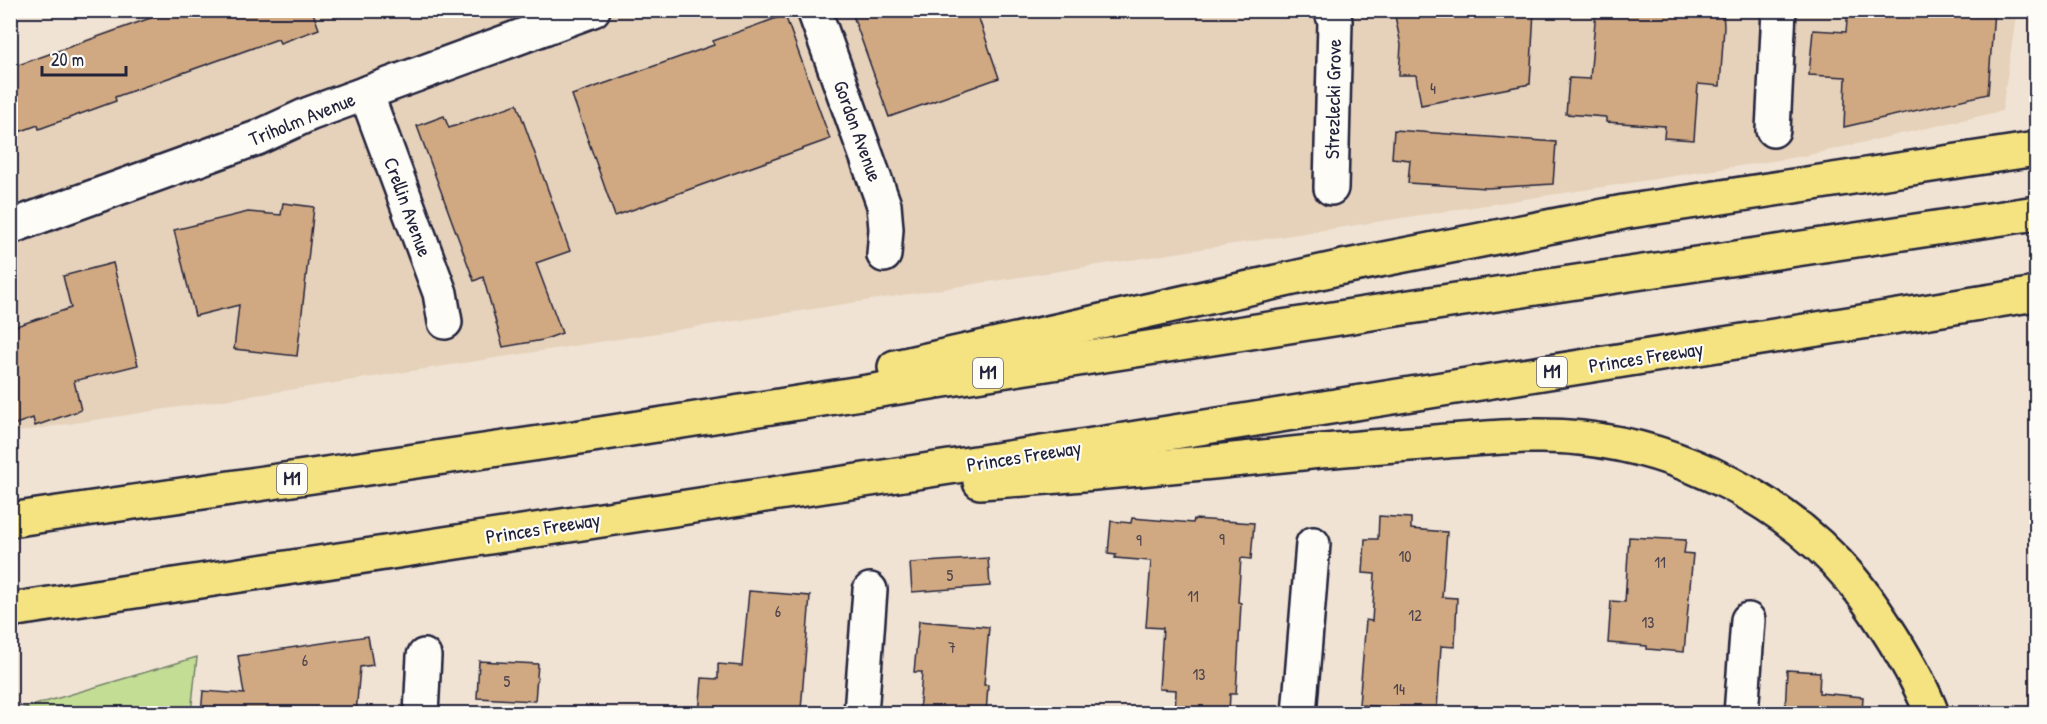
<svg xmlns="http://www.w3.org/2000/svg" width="2047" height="724" viewBox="0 0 2047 724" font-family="'Patrick Hand',sans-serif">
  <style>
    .built { fill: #e6d2bb }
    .green { fill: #c3dd94; stroke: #728068; stroke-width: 1.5 }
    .building { fill: #d0a982; stroke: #22223b; stroke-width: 1.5 }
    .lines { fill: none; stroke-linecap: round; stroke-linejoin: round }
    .minor-casing { stroke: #22223b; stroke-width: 38 }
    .highway-casing { stroke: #22223b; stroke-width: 38 }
    .minor { stroke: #fdfcf7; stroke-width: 33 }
    .highway { stroke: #f5e382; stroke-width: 33 }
    .labels { text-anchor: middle; stroke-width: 4.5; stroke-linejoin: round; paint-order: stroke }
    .number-label { font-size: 16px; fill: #4e444d }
    .shield { fill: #fdfcf7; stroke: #646373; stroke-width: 1.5 }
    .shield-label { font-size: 18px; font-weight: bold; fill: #22223b }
    .street-label { font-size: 20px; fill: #22223b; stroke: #fdfcf7 }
  </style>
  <rect width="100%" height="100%" fill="#f0e3d4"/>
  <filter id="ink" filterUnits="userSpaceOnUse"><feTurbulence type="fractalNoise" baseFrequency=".0167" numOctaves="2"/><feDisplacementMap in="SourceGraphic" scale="12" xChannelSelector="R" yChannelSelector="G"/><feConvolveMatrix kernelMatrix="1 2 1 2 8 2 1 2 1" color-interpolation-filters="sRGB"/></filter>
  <g filter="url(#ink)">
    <path class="built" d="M164,11h1853l-15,100 -198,45 -1793,277v-367z"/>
    <path class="green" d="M197,657l-6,56h-180v-1z"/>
    <g class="building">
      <path d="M173,10h139l7,19 -39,14 -2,-4 -163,58 1,4 -77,28 -1,-4 -22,8 -6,-16v-49z"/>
      <path d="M851,10h125l23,68 -110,39z"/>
      <path d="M1419,10h115l-4,74 -109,21 -5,-30h-17l2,-30 -6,-29z"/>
      <path d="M1596,10h127l1,17 -4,59 -22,-2 -4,56 -30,-2 1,-12 -59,-4v-5l-40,-3 3,-36 21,1z"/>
      <path d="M1848,10h146l-6,84 -144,33 2,-50 -37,-2 4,-45 33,2z"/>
      <path d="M785,15l45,124 -215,77 -43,-121 142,-50 -1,-4z"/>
      <path d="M517,104l53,147 -34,12 26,70 -19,7 -40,7 -20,-70 -9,4 -57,-155 27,-10 5,12z"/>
      <path d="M1394,130l162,12 -3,42 -66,4 -79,-5 2,-23 -18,-2z"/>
      <path d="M283,203l31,4 -17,149 -63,-7 5,-44 -44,11 -21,-86 74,-18 33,3z"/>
      <path d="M113,263l25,102 -64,16 7,29 -46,16 -2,-8 -23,8v-98l61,-20 -8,-32z"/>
      <path d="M1379,516l32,2v11l36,3 -5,65 15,1 -2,49 -14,-1 -4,64 -78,-5 7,-85 6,1 3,-47 -12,-1 2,-34h13z"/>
      <path d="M1132,518l61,5 1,-4 60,4 -3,36 -10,-1 -3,44 3,1 -5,91h-6l-1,20h-54l1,-24 -17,-1 4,-61 -17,-1 5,-66 -36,-3 1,-3 -8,-1 3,-33 20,2z"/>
      <path d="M1629,537l57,3 -2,13 9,1 -9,98 -37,-3v-3l-39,-3 3,-42 14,1z"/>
      <path d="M988,558l2,28 -78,6 -2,-29z"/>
      <path d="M749,591l61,5 -9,114 -24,-1v5h-78l3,-36 16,1v-15l24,2z"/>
      <path d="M919,621l70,6 -5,58h4l-2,29h-67l3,-42h-8z"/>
      <path d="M368,636l5,29 -13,2 -4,47h-155l2,-23 41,3 -6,-38z"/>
      <path d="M479,661l59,3 -3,37 -58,-3z"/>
      <path d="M1787,670l33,2 -1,21 44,4 -1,17h-77z"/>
    </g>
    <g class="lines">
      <defs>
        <g id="minor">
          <path d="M814,10l70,195 2,24 -2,26"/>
          <path d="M1331,10l4,11 -4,167"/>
          <path d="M366,93l74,200 5,29"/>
          <path d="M1773,130l6,-120"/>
          <path d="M10,227l247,-89 52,-24 284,-104"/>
          <path d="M421,714l3,-58"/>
          <path d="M861,714l9,-124"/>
          <path d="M1299,714l14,-170"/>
          <path d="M1741,714l7,-94"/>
        </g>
        <g id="highway">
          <path d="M895,367l448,-100 281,-55 412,-63"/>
          <path d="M980,482c108,-7 215,-18 322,-29 48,-5 97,-8 145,-12 45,-3 90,-8 134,-3 102,11 205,63 271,142 15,18 28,38 40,57 15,24 30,50 40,77"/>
          <path d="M10,520l564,-82 829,-130 633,-95"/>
          <path d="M10,610l1058,-161 968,-155"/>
        </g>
      </defs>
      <use href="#minor" class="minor-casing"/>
      <use href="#highway" class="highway-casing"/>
      <use href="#minor" class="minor"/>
      <use href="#highway" class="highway"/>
    </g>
  </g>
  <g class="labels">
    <g class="number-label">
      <text x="1433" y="94">4</text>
      <text x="1222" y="545">9</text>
      <text x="1139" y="546">9</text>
      <text x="1405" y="562">10</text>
      <text x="1660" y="568">11</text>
      <text x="950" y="581">5</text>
      <text x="1193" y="602">11</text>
      <text x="778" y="617">6</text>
      <text x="1415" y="621">12</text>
      <text x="1648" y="628">13</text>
      <text x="952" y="653">7</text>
      <text x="305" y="666">6</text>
      <text x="1199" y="680">13</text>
      <text x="507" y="687">5</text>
      <text x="1399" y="695">14</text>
    </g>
    <g class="shield">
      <rect x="1537" y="357" width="30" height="30" rx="4.5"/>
      <rect x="973" y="358" width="30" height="30" rx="4.5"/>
      <rect x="277" y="464" width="30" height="30" rx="4.5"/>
    </g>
    <g class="shield-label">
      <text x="1552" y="378">M1</text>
      <text x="988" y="379">M1</text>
      <text x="292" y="485">M1</text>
    </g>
    <g class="street-label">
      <text transform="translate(1333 99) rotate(-89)" y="7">Strezlecki Grove</text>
      <text transform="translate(302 119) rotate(-22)" y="7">Triholm Avenue</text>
      <text transform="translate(858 131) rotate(70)" y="7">Gordon Avenue</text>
      <text transform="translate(408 207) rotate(70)" y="7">Crellin Avenue</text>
      <text transform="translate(1646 357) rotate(-9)" y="7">Princes Freeway</text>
      <text transform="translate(1024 456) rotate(-9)" y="7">Princes Freeway</text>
      <text transform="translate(543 528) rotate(-9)" y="7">Princes Freeway</text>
    </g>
  </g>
  <rect width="2047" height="724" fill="none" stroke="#fdfcf7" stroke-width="36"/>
  <rect x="18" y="18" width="2011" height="688" fill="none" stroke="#22223b" stroke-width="2" filter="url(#ink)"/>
  <path d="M42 66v9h84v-9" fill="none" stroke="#22223b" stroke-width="3"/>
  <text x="51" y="66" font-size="18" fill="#22223b" stroke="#fdfcf7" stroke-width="4.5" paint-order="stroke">20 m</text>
</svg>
